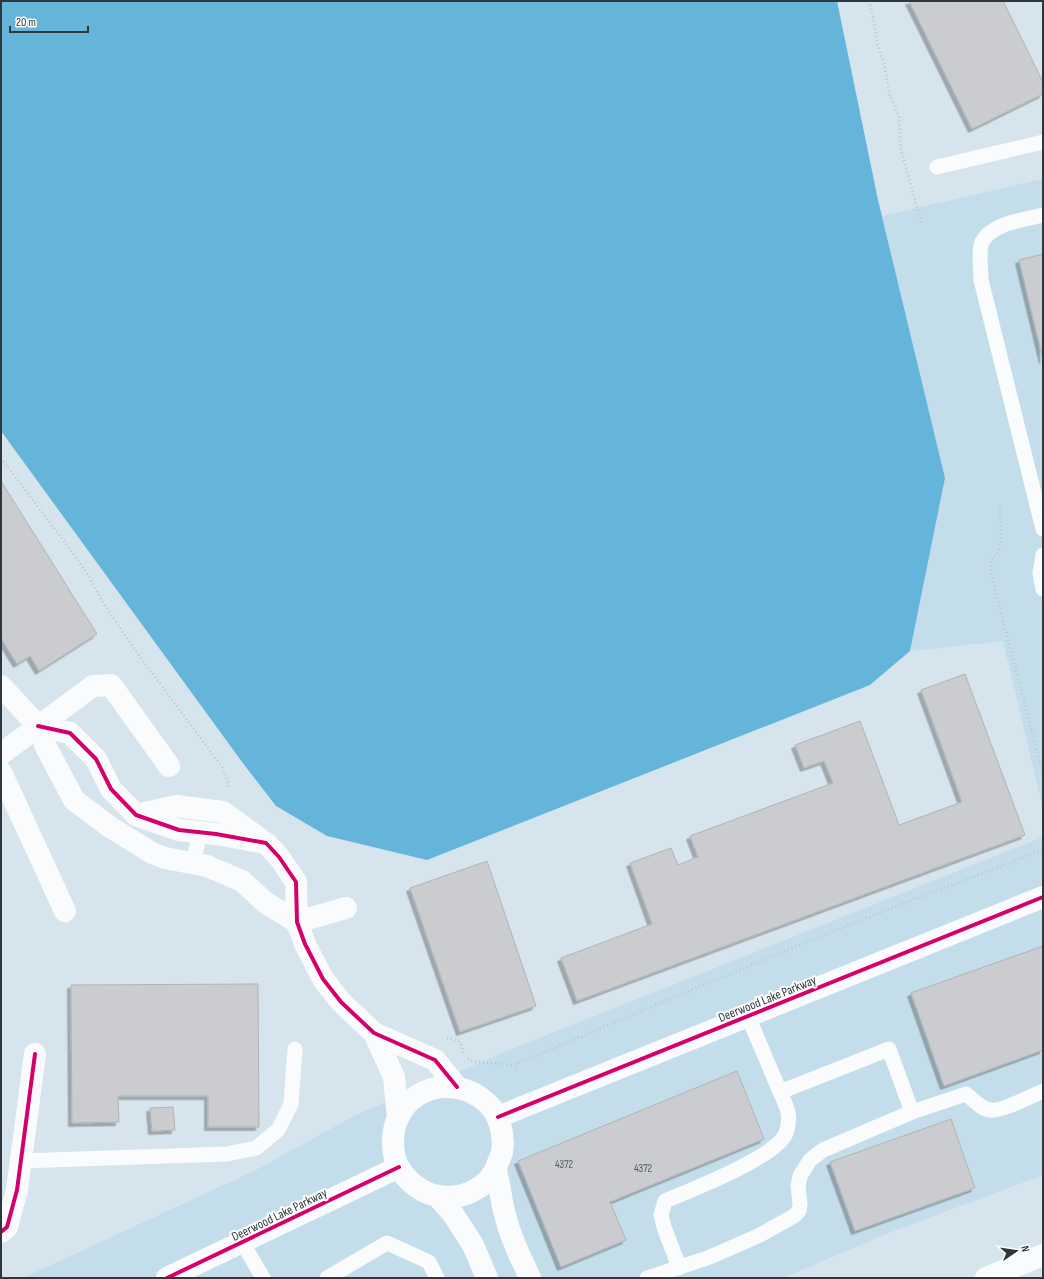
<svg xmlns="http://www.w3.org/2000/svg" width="1044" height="1279" viewBox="0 0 1044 1279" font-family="'Sofia Sans Condensed',sans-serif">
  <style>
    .built { fill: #c4ddea }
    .water { fill: #65b5da }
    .building { fill: #cbcccf; stroke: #b2b3b6; filter: url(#shadow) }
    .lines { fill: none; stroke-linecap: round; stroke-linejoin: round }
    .path { stroke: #bec5c8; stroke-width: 2.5; stroke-dasharray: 1 3; stroke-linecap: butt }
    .service { stroke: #f9fbfc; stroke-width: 15 }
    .minor { stroke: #f9fbfc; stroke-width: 22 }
    .trunk { stroke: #f9fbfc; stroke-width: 22 }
    .cycleway-casing { stroke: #fff; stroke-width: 6 }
    .cycleway { stroke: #d6006c; stroke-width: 4 }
    .labels { text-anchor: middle; stroke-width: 4; stroke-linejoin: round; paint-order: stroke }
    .number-label { font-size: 11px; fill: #545c62 }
    .street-label { font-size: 13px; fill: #2d373d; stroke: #fff }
  </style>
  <defs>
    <filter id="shadow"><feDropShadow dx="-3.5" dy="3.5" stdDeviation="0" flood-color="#0004"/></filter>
  </defs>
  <rect width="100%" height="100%" fill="#d6e4ed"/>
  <g class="built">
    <path d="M1043,179v630l-40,-168 -93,10 35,-173 -63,-262z"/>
    <path d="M1043,837v338l-157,59 -103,44h-760l231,-107 102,-56 144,-61z"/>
  </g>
  <path class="water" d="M1,1h836l41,199 67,278 -35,173 -40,34 -443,175 -100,-24 -51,-30 -31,-40 -244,-335z"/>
  <g class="building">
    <path d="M909,1h94l40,81v12l-71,35z"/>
    <path d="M1043,254v106l-24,-100z"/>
    <path d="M1,481l96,153 -58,37 -9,-15 -13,8 -16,-26z"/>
    <path d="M965,674l60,161 -448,166 -16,-43 91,-34 -22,-61 41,-15 7,17 20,-8 -8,-21 143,-53 -9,-22 -20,7 -9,-23 65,-24 39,104 63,-23 -41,-112z"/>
    <path d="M487,861l49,145 -76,26 -50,-144z"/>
    <path d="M1043,946v104l-99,36 -33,-93z"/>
    <path d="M258,984l1,143h-51v-31h-90l1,26 -47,1 -1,-138z"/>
    <path d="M737,1071l27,68 -154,63 16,38 -65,27 -43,-106z"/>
    <path d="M173,1107l2,23 -23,1 -2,-23z"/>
    <path d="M951,1119l24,69 -120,43 -25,-69z"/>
  </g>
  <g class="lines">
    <g class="path">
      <path d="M869,1l5,20 3,22 7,20 5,30 10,24 2,33 21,75"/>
      <path d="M1,458l66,87 22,31 13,25 31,46 89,120 6,15 1,7"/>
      <path d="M1000,505l1,35 -4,14 -6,6v14l52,201"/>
      <path d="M447,1038c14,3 14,3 16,16"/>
      <path d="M468,1059l2,2 44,4 196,-83 156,-64 177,-68"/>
    </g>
    <g class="service">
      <path d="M937,167l106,-25"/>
      <path d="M1043,215c-19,5 -51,8 -61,27 -4,9 -1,28 -1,38l62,249"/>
      <path d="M1043,555l-3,18 3,16"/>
      <path d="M193,863l7,-30"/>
      <path d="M912,1112l54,-18c7,5 15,15 24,16 10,2 42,-14 53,-19"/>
      <path d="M20,1161l207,-7 29,-6 22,-18 13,-26 4,-55"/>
      <path d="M242,1242l21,36"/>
      <path d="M679,1267l-15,-40 -3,-12 4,-14c26,-11 112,-44 121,-68 6,-17 1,-26 -6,-41"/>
      <path d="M327,1278l60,-35 42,19 8,16"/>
      <path d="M647,1278l63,-21 50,-22 34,-19 5,-5 1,-7 -2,-18 2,-10 10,-16 13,-10 89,-38 -23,-63 -109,43 -32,-76"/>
    </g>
    <g class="minor">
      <path d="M1,686l37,40 9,23 27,51 36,27 42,26 13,5 42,8 35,15 24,22 31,19 49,-14"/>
      <path d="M38,726l32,7 26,26 15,30 25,26 43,15 37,4 50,9 13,14 17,25 1,40 8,22 18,35 18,23 33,31 61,27 22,27"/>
      <path d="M1,754l92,-68 18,-1 58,81"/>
      <path d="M1,772l64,139"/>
      <path d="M136,815l40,-9 47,6 37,27"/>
      <path d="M374,1033l20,44 4,41"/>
      <path d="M498,1117l545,-220"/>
      <path d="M496,1169c-3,4 -6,10 -11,14 -28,23 -63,17 -84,-12 -6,-8 -8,-19 -8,-28 -1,-51 56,-73 93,-41 13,11 19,33 16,50 -1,5 -5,11 -6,17 0,4 2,10 3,15 2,12 4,26 8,38 5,19 15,38 23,56"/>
      <path d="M438,1197l15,17 20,31 14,33"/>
      <path d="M1,1232l6,-5 10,-37 18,-136"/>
      <path d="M167,1278l232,-111"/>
    </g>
    <path class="trunk" d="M986,1278l57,-23"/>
    <defs>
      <g id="cycleway">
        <path d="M38,726l32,7 26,26 15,30 25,26 43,15 37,4 50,9 13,14 17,25 1,40 8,22 18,35 18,23 33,31 61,27 22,27"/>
        <path d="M498,1117l545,-220"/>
        <path d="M1,1232l6,-5 10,-37 18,-136"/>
        <path d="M167,1278l232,-111"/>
      </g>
    </defs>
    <use href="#cycleway" class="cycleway-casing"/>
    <use href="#cycleway" class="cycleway"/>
  </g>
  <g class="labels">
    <g class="number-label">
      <text x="564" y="1168">4372</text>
      <text x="643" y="1172">4372</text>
    </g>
    <g class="street-label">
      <text transform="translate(767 998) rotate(-22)" y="5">Deerwood Lake Parkway</text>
      <text transform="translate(279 1214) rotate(-26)" y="5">Deerwood Lake Parkway</text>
    </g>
  </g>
  <rect width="1044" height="1279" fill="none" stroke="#2d373d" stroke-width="4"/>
  <g transform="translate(1016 1251) rotate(77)" stroke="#ffffff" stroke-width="3" paint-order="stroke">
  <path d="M0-3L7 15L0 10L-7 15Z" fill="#2d373d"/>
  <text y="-6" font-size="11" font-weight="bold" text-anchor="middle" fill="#2d373d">N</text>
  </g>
  <path d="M10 26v6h78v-6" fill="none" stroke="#2d373d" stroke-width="2"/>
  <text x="16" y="26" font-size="12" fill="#2d373d" stroke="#ffffff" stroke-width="3" paint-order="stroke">20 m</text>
</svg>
